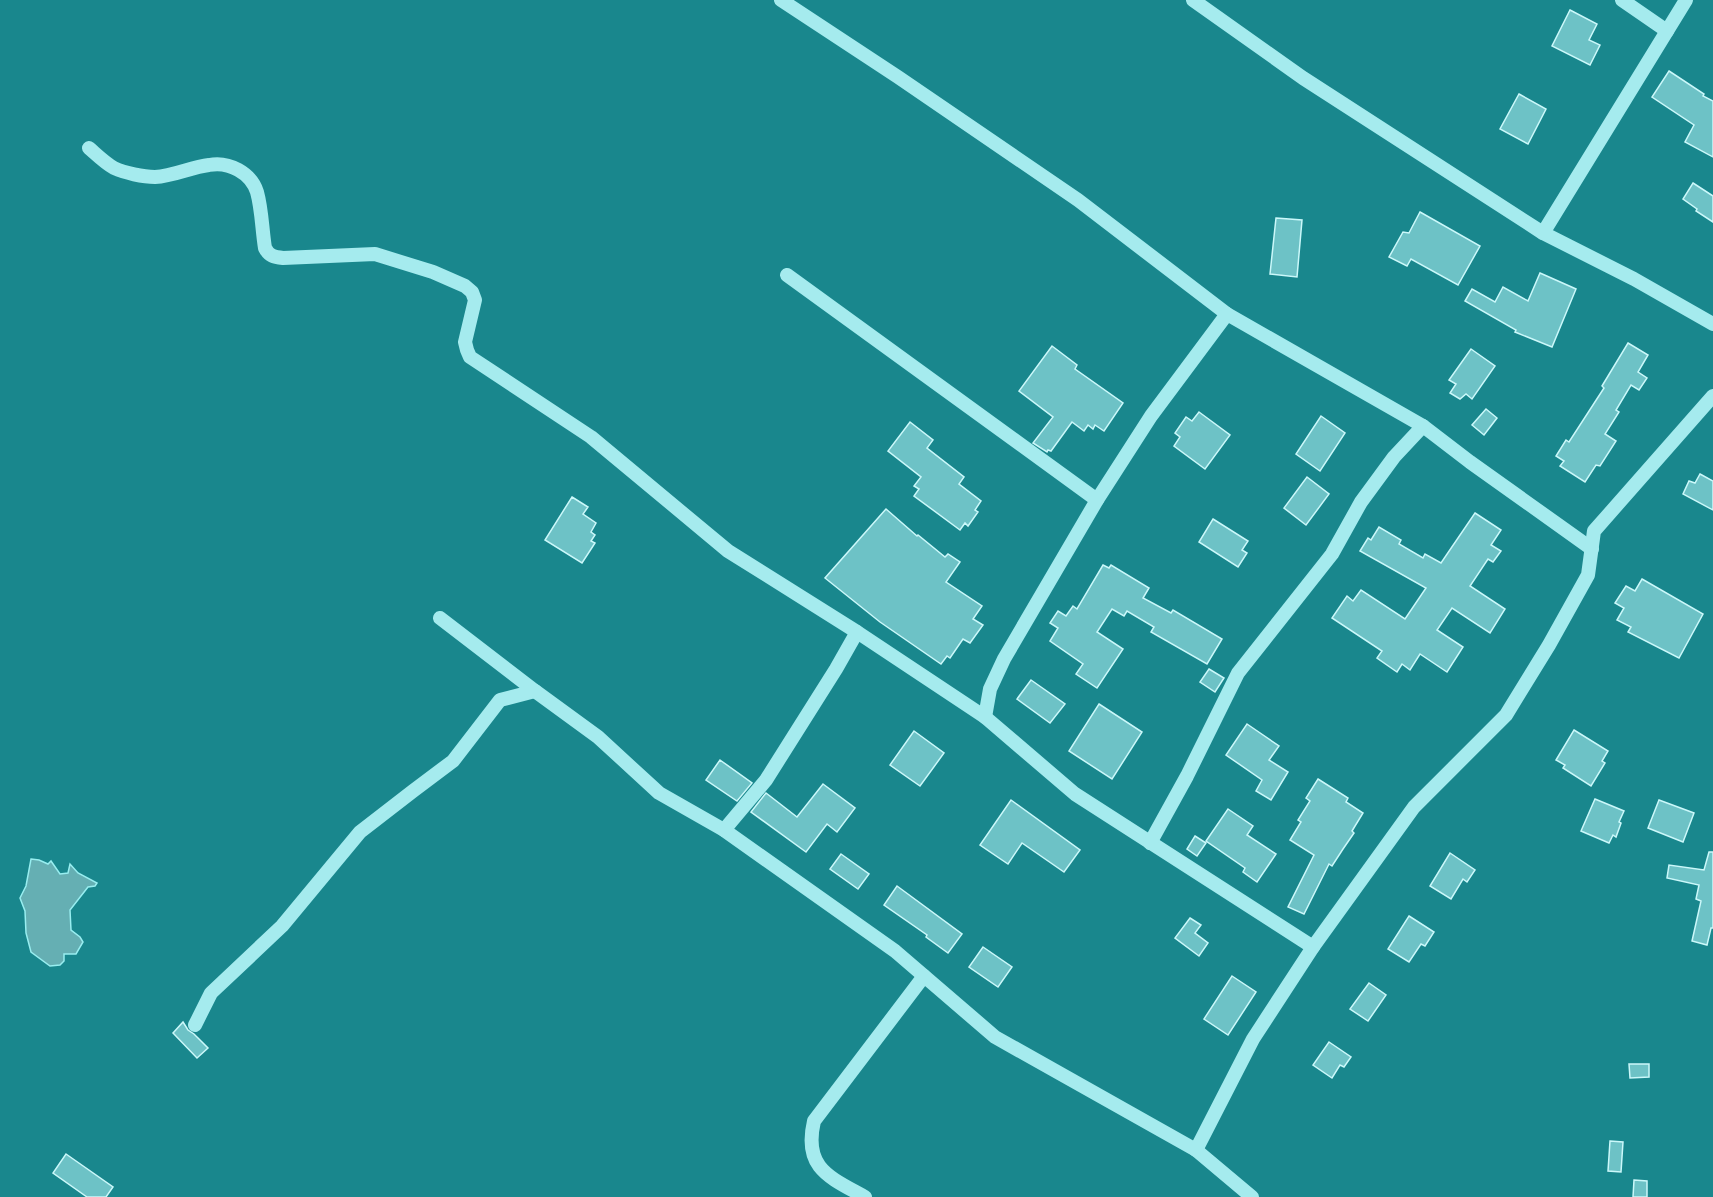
<svg xmlns="http://www.w3.org/2000/svg" width="1713" height="1197" viewBox="0 0 1713 1197" font-family="'Noto Sans',sans-serif">
  <style>
    .water { fill: #65afb3; stroke: #98eef0; stroke-width: 1.5 }
    .building { fill: #6dc2c6; stroke: #cbf8fa; stroke-width: 1.5 }
    .lines { fill: none; stroke-linecap: round; stroke-linejoin: round }
    .street { stroke: #a5ebee; stroke-width: 14 }
  </style>
  <rect width="100%" height="100%" fill="#19878d"/>
  <path class="water" d="M31,859l8,1 9,4 3,-3 9,13 8,-1 2,-9 8,9 19,10 -2,3 -7,1 -18,23 1,20 9,7 3,5 -7,12h-12v7l-4,4 -10,1 -19,-14 -5,-19 -1,-22 -5,-13 6,-12z"/>
  <g class="building">
    <path d="M1570,10l27,14 -8,16 11,5 -10,20 -38,-19z"/>
    <path d="M1669,71l35,23 -1,2 10,5v56l-28,-15 9,-17 -42,-28z"/>
    <path d="M1519,94l27,15 -18,35 -28,-15z"/>
    <path d="M1693,183l20,13v26l-17,-11 1,-2 -14,-10z"/>
    <path d="M1420,212l60,34 -22,39 -47,-26 -4,7 -18,-9 14,-25 6,1z"/>
    <path d="M1276,218l26,2 -5,57 -27,-3z"/>
    <path d="M1540,273l36,16 -24,58 -37,-15 1,-2 -51,-29 7,-12 23,13 8,-15 25,14z"/>
    <path d="M1628,343l20,12 -10,17 9,6 -8,12 -8,-5 -15,25 3,2 -14,22 11,7 -16,25 -4,-1 -11,17 -25,-16 4,-5 -8,-5 10,-16 3,2 35,-54 -2,-2z"/>
    <path d="M1052,346l25,19 -2,4 48,34 -19,28 -9,-6 -2,4 -5,-4 -4,6 -12,-9 -21,29 -3,-1 -1,2 -14,-9 20,-26 -34,-26z"/>
    <path d="M1471,349l24,17 -23,33 -6,-5 -6,5 -10,-6 6,-9 -7,-4z"/>
    <path d="M1486,409l11,9 -13,17 -12,-10z"/>
    <path d="M1199,412l31,23 -25,34 -31,-23 6,-9 -5,-4 11,-16 6,4z"/>
    <path d="M1321,416l24,17 -25,38 -24,-17z"/>
    <path d="M910,422l23,18 -6,8 37,29 -5,7 22,17 -6,9 3,2 -10,14 -3,-3 -5,7 -46,-34 5,-7 -5,-3 7,-9 -33,-26z"/>
    <path d="M1700,474l13,7v29l-30,-16 6,-13 6,2z"/>
    <path d="M1307,477l22,17 -23,31 -22,-17z"/>
    <path d="M572,497l16,10 -5,7 13,9 -5,9 4,3 -4,6 4,2 -13,20 -37,-23z"/>
    <path d="M886,509l31,27 1,-1 27,22 3,-3 12,8 -14,20 36,24 -9,13 10,6 -13,18 -7,-4 -13,19 -3,-2 -6,8 -61,-42 -55,-44z"/>
    <path d="M1475,513l26,17 -10,15 10,6 -8,11 -5,-3 -18,27 35,23 -15,24 -38,-25 -15,22 26,17 -16,25 -27,-18 -10,16 -8,-6 -5,8 -20,-14 5,-7 -50,-33 15,-22 6,5 8,-11 44,29 21,-31 -66,-37 8,-13 3,2 8,-13 22,13 -2,4 24,14 2,-4 16,9z"/>
    <path d="M1213,519l35,22 -6,9 5,3 -9,14 -39,-25z"/>
    <path d="M1103,565l6,3 2,-3 38,23 -6,10 28,15 2,-3 49,29 -15,25 -56,-32 3,-5 -27,-16 -3,5 -12,-7 -15,23 26,17 -26,39 -21,-14 7,-10 -33,-23 8,-13 -8,-5 8,-12 8,5 7,-10 4,3z"/>
    <path d="M1642,579l61,35 -24,44 -51,-26 3,-5 -14,-7 7,-12 -9,-5 11,-17 9,5z"/>
    <path d="M1209,669l15,9 -9,14 -15,-10z"/>
    <path d="M1031,680l34,24 -15,19 -33,-24z"/>
    <path d="M1099,704l43,28 -30,47 -43,-28z"/>
    <path d="M1247,724l32,22 -10,14 19,12 -17,28 -15,-9 6,-11 -36,-25z"/>
    <path d="M1574,730l34,21 -6,10 3,2 -14,23 -28,-18 2,-3 -9,-5z"/>
    <path d="M914,731l30,22 -24,33 -30,-21z"/>
    <path d="M720,760l32,23 -15,18 -31,-21z"/>
    <path d="M1318,779l30,19 -2,4 17,11 -11,18 2,2 -11,16 -11,17 -3,-2 -25,50 -16,-7 26,-52 -24,-15 11,-18 -3,-2 12,-19 -4,-3z"/>
    <path d="M823,784l32,24 -18,24 -10,-8 -21,28 -55,-40 15,-19 31,24z"/>
    <path d="M1595,799l29,12 -5,11 2,1 -5,14 -3,-2 -4,8 -28,-12z"/>
    <path d="M1011,800l69,50 -16,22 -42,-29 -14,21 -28,-19z"/>
    <path d="M1659,800l35,13 -11,29 -35,-14z"/>
    <path d="M1228,809l25,17 -6,9 29,19 -19,28 -14,-10 2,-4 -39,-27z"/>
    <path d="M1195,836l11,7 -9,13 -10,-7z"/>
    <path d="M1709,852h4v76h-2l-4,17 -15,-4 9,-40 -5,-2 3,-14 -32,-7 2,-13 35,5z"/>
    <path d="M1450,853l25,17 -8,12 -4,-3 -12,20 -21,-13z"/>
    <path d="M841,854l28,20 -11,15 -28,-20z"/>
    <path d="M897,886l65,48 -14,19 -22,-16 1,-2 -43,-30z"/>
    <path d="M1409,916l25,16 -9,14 -4,-2 -12,18 -21,-13z"/>
    <path d="M1190,918l11,7 -6,8 13,10 -9,13 -24,-18z"/>
    <path d="M983,947l29,20 -14,20 -29,-20z"/>
    <path d="M1232,976l24,16 -28,43 -24,-16z"/>
    <path d="M1369,983l17,12 -18,26 -18,-12z"/>
    <path d="M183,1022l5,8 6,4 14,14 -11,10 -24,-25z"/>
    <path d="M1329,1042l22,15 -7,10 -4,-2 -8,13 -19,-13z"/>
    <path d="M1629,1064h20v13l-19,1z"/>
    <path d="M1610,1141l13,1 -2,30 -13,-1z"/>
    <path d="M66,1154l47,33 -7,10h-19l-34,-24z"/>
    <path d="M1634,1180l13,1v16h-14z"/>
  </g>
  <g class="lines">
    <g class="street">
      <path d="M781,0l117,77 180,123 149,114 196,112 47,36 122,87"/>
      <path d="M1193,0l110,78 240,155 91,46 79,45"/>
      <path d="M1622,0l45,31"/>
      <path d="M89,148c8,7 16,15 25,20 11,5 29,9 41,9 19,-1 36,-10 54,-12 20,-4 42,8 48,27 5,18 5,38 8,56 4,8 9,9 18,10l92,-4 58,18 32,14 7,6 3,8 -10,42 2,8 3,7 121,80 137,114 129,81 128,85 90,77 238,153"/>
      <path d="M1543,233l143,-233"/>
      <path d="M787,275l310,225"/>
      <path d="M440,618l95,73 63,46 61,56 65,37 171,121 100,86 201,113 56,47"/>
      <path d="M985,717l5,-28 14,-30 93,-159 54,-84 76,-102"/>
      <path d="M724,830l42,-50 70,-111 21,-37"/>
      <path d="M1150,843l37,-67 51,-103 94,-119 29,-52 33,-45 29,-31"/>
      <path d="M195,1025l16,-32 71,-67 78,-94 53,-41 40,-30 47,-61 35,-9"/>
      <path d="M1196,1150l57,-111 60,-92 101,-140 92,-92 43,-70 39,-70 6,-44 119,-135"/>
      <path d="M865,1197c-36,-20 -62,-29 -51,-76l110,-145"/>
    </g>
  </g>
</svg>
